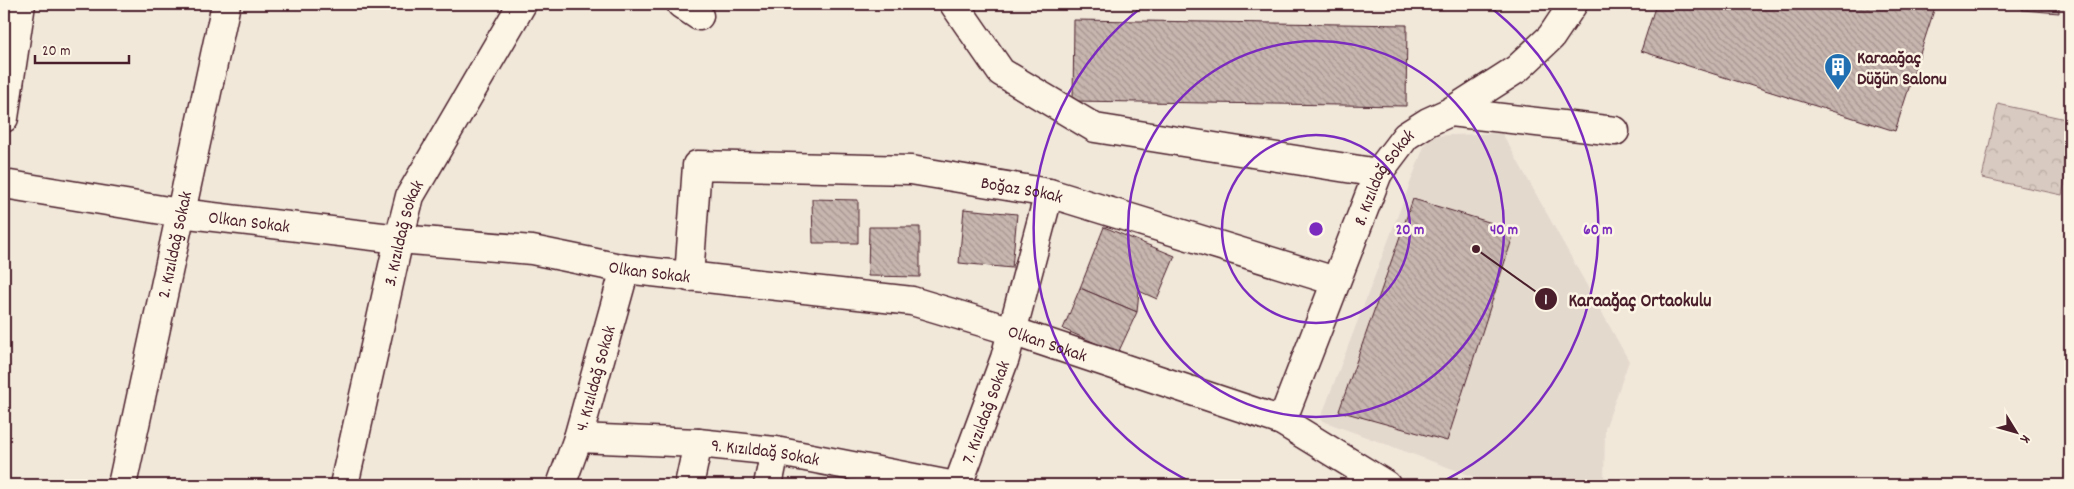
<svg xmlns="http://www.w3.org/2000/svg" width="2074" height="489" viewBox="0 0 2074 489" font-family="Dekko,sans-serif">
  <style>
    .built { fill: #e4d9cd }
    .park { fill: url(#park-crowns); stroke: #917476 }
    .building { fill: url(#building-back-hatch); stroke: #4a1f2b }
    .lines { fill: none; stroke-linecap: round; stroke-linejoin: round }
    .minor-casing { stroke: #4a1f2b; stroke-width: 31 }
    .minor { stroke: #fcf5e5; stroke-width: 28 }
    .ring { fill: none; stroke: #7b2cbf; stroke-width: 2.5 }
    .labels { text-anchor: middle; stroke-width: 5; stroke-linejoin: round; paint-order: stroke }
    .poi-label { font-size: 18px; font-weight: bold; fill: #4a1f2b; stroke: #fcf5e5; text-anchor: start }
    .street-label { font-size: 18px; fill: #4a1f2b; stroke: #fcf5e5 }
    .centre { fill: #7b2cbf; stroke: #fcf5e5; stroke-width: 2.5 }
    .ring-label { font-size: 15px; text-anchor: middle; font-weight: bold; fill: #7b2cbf; stroke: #fcf5e5; stroke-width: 5; stroke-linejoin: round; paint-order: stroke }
    .leader { fill: none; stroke: #4a1f2b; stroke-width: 2 }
    .callout-dot { fill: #4a1f2b; stroke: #fcf5e5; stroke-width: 2 }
    .mark-label { font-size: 15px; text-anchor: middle; font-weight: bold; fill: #fff }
    .callout-label { font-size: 19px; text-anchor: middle; font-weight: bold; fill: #4a1f2b; stroke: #fcf5e5; stroke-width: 5; stroke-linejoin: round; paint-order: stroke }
  </style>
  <defs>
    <pattern id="park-crowns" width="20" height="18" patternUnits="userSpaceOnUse" patternTransform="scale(1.25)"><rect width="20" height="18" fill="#d8cac0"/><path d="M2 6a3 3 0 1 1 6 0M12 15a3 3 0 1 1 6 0" fill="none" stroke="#bbada5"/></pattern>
    <pattern id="building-back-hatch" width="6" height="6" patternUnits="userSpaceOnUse" patternTransform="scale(1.25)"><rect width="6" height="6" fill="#c7b6af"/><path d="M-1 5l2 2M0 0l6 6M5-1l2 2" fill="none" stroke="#a4938f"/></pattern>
  </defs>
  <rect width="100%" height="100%" fill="#f1e8da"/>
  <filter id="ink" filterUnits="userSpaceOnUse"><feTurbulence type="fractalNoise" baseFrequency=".02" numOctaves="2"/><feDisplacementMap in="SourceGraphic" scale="10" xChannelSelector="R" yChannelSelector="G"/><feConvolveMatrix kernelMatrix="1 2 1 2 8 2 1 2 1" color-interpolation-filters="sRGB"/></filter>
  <g filter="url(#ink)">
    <path class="built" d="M1502,133l127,228 -24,68 -1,56h-108l-176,-65 108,-284z"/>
    <path class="park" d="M1998,104l72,16v36l-8,39 -80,-17z"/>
    <g class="building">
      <path d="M1656,4h280l-41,127 -254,-80z"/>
      <path d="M2023,4h36v9l-37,-3z"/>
      <path d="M1074,20l333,5 -1,81 -333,-5z"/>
      <path d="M812,199l46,1v43h-45z"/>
      <path d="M1413,199l102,31 -68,211 -108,-30z"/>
      <path d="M964,209l53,5 -5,54 -53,-5z"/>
      <path d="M869,227h51v50l-52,-1z"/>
      <path d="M1104,227l71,29 -18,43 -18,-8 -2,21 -57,-24z"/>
      <path d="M1080,288l57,24 -19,41 -55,-24z"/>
    </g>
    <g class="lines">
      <defs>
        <g id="minor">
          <path d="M681,4l18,12"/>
          <path d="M954,4l47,68 94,56 283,45"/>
          <path d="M1450,112l67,-43 34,-32 22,-33"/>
          <path d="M4,118l17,-114"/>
          <path id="s1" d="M4,184l176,29 219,26 133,11 93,19 287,32 100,30 270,90 104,64"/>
          <path id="s2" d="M689,277l8,-112 214,5 138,23 286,88"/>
          <path id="s3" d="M1282,421l96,-248 28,-37 22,-14 22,-10 165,19"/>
          <path id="s4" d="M578,438l120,5 77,8 175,34"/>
          <path id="s5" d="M122,485l104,-481"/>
          <path id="s6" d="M344,485l55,-246 11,-43 112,-192"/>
          <path id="s7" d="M561,485l17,-47 47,-169"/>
          <path d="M689,485l9,-42"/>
          <path d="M768,485l7,-34"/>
          <path id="s8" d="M958,485l47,-127 44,-165"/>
        </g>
      </defs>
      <use href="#minor" class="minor-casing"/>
      <use href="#minor" class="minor"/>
    </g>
  </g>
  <g class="ring">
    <circle cx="1316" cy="229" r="94"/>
    <circle cx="1316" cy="229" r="188"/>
    <path d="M1197 485A282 282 0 0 1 1146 4M1486 4A282 282 0 0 1 1435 485"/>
  </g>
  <defs>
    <symbol id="building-pin" viewBox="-11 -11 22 30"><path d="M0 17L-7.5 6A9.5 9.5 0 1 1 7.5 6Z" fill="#1f6fb2" stroke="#fcf5e5"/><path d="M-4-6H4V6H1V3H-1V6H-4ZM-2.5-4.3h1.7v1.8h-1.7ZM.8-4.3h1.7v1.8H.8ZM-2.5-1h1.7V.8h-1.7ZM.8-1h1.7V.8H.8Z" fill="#fff"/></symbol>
  </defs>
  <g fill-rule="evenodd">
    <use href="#building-pin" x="1822" y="51" width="32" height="43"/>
  </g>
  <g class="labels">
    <g class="poi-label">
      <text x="1857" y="63">Karaağaç<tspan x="1857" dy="21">Düğün Salonu</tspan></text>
    </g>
    <g class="street-label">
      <text dy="6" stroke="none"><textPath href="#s3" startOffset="265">8. Kızıldağ Sokak</textPath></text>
      <text dy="6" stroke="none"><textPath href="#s2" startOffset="439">Boğaz Sokak</textPath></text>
      <text dy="6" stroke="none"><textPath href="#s1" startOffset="248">Olkan Sokak</textPath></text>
      <text dy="6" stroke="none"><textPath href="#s6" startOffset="259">3. Kızıldağ Sokak</textPath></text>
      <text dy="6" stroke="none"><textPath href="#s5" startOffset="246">2. Kızıldağ Sokak</textPath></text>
      <text dy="6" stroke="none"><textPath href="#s1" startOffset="652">Olkan Sokak</textPath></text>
      <text dy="6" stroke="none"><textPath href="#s1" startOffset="1058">Olkan Sokak</textPath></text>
      <text dy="6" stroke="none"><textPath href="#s7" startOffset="112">4. Kızıldağ Sokak</textPath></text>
      <text dy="6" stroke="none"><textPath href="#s8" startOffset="78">7. Kızıldağ Sokak</textPath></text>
      <text dy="6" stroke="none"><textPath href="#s4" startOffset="188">9. Kızıldağ Sokak</textPath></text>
    </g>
  </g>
  <circle cx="1316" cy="229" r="8" class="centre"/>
  <g class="ring-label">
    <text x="1410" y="234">20 m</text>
    <text x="1504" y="234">40 m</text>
    <text x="1598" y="234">60 m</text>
  </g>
  <path class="leader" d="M1476 249L1546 299"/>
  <g class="callout-dot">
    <circle cx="1476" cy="249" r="5"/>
    <circle cx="1546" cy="299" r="12"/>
  </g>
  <g class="mark-label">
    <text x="1546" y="304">1</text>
  </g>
  <g class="callout-label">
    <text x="1640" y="306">Karaağaç Ortaokulu</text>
  </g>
  <rect width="2074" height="489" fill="none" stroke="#fcf5e5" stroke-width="20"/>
  <rect x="10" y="10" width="2054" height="469" fill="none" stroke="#4a1f2b" stroke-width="2" filter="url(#ink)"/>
  <g transform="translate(2016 432) rotate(127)" stroke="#fcf5e5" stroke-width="4" paint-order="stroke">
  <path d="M0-4L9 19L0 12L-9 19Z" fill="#4a1f2b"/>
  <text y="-8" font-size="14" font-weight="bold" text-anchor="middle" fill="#4a1f2b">K</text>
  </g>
  <path d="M35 55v8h94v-8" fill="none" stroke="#4a1f2b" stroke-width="2.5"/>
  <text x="42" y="55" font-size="15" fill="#4a1f2b" stroke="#fcf5e5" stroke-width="4" paint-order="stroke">20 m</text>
</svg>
